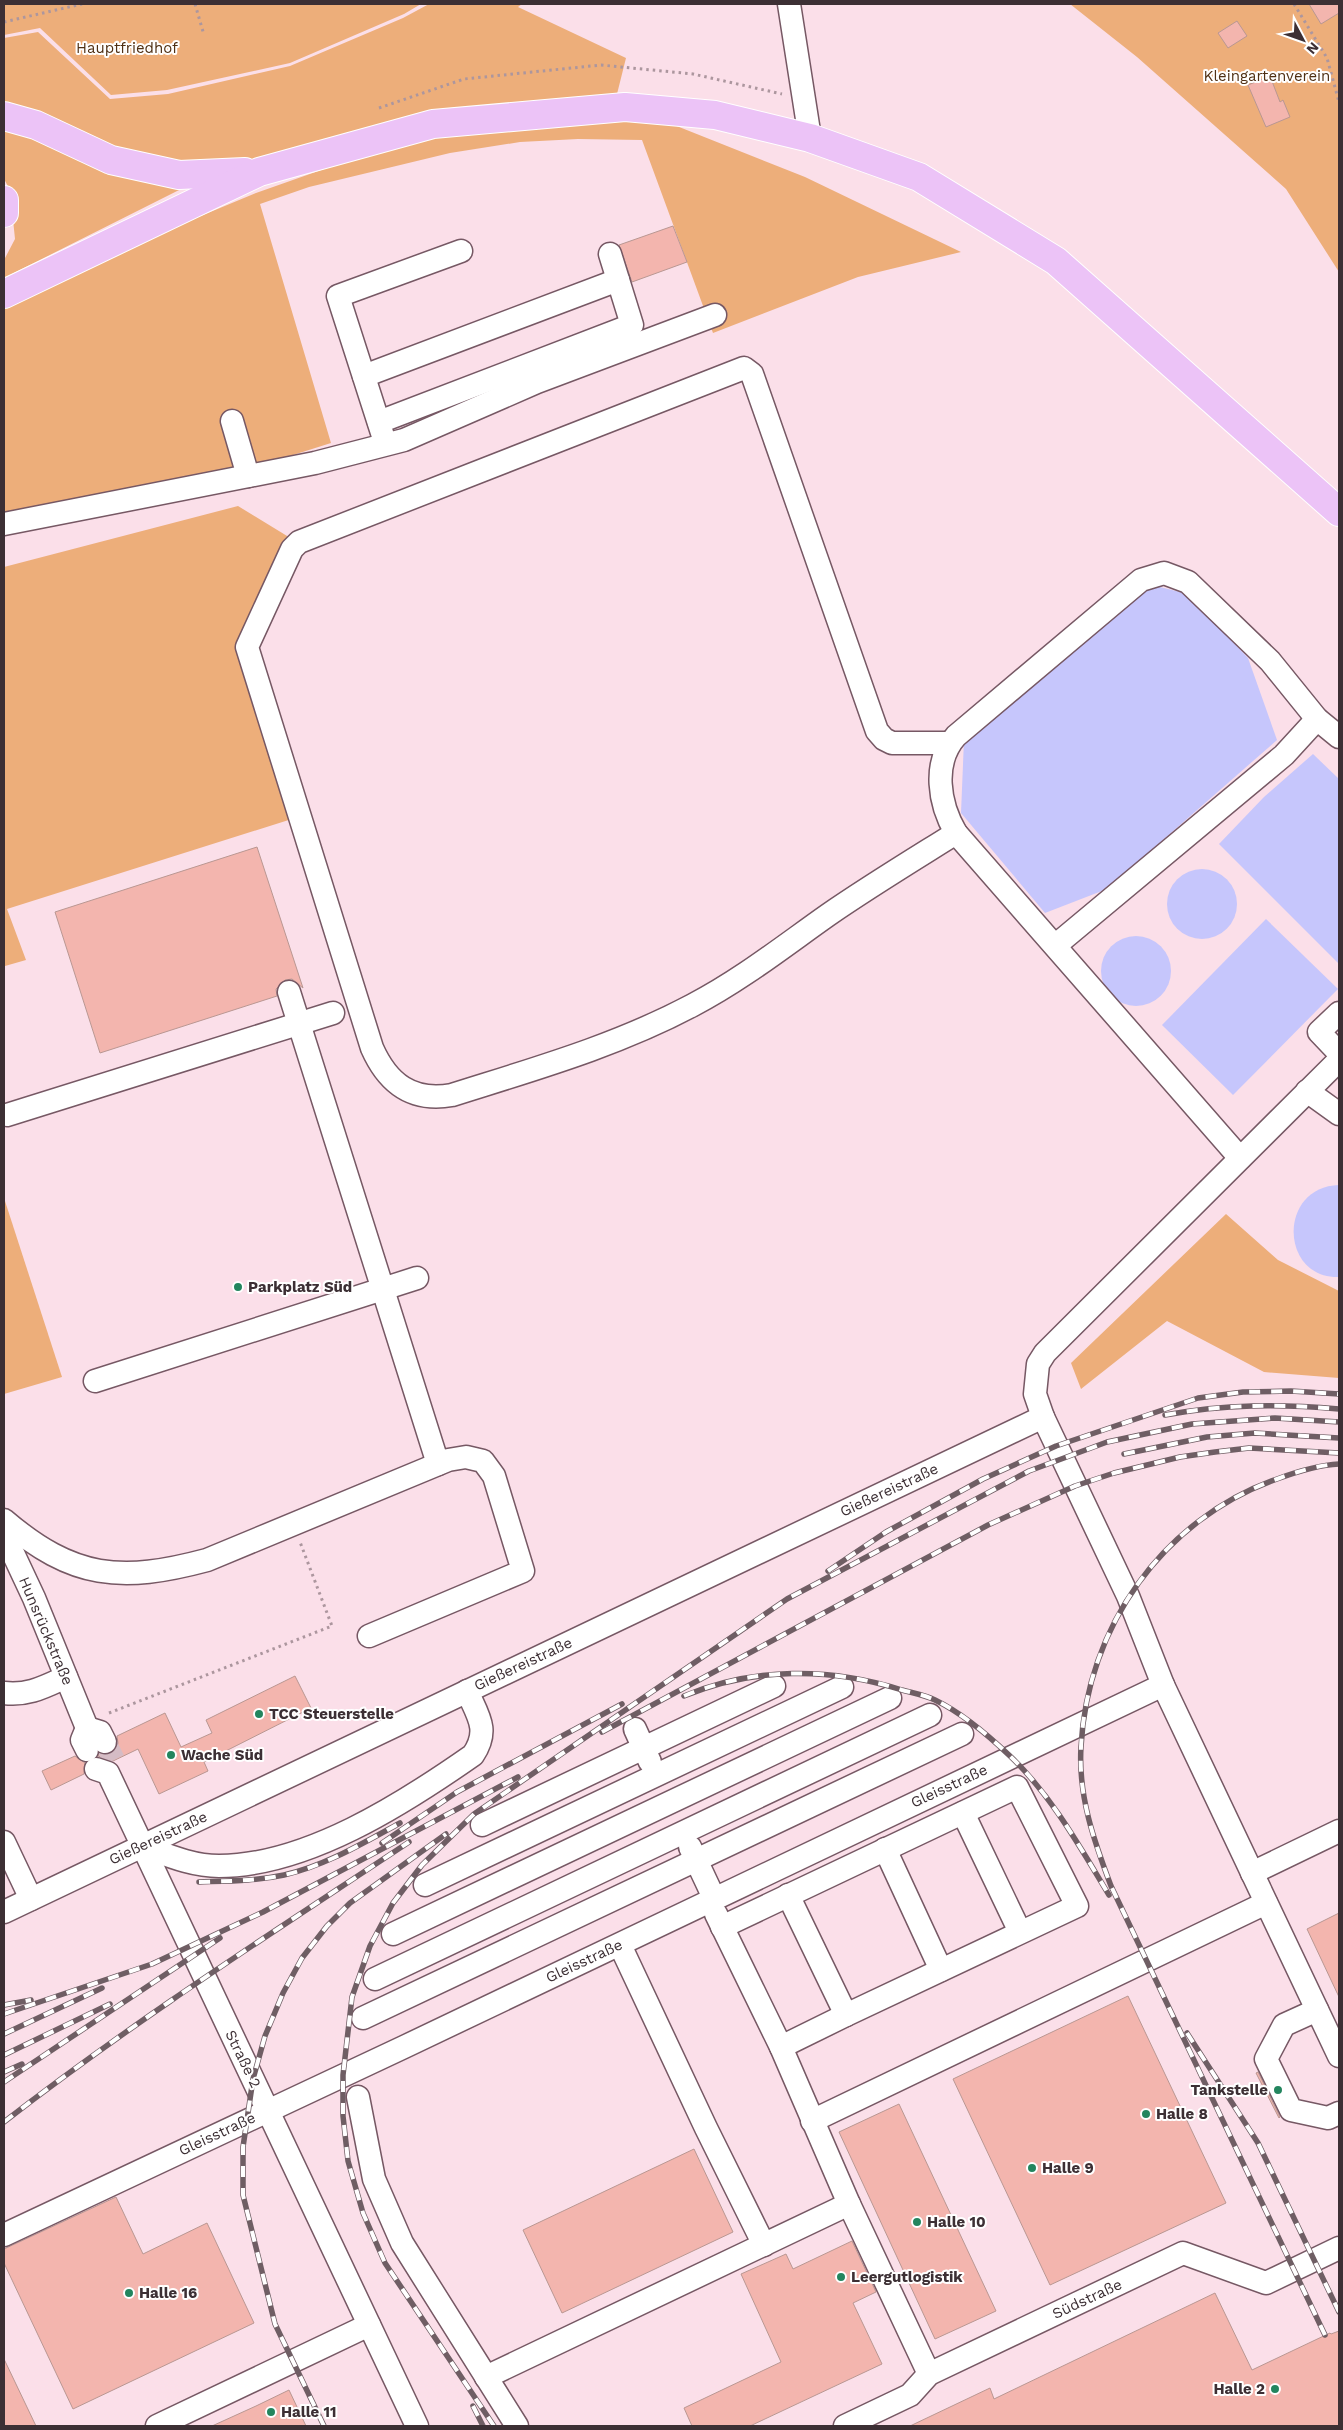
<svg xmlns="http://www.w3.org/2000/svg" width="1343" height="2430" viewBox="0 0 1343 2430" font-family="'Work Sans',sans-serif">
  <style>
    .green { fill: #edae7a }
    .water { fill: #c6c6fc }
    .building { fill: #f3b5ae; stroke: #b99792 }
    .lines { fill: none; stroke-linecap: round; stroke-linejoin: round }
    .minor-tunnel { stroke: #d5bcc5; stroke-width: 22; stroke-dasharray: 22 11; stroke-linecap: butt }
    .minor-casing { stroke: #765864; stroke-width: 25 }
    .major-casing { stroke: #fff; stroke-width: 30 }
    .path { stroke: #ac969e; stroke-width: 3; stroke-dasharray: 2.5 4; stroke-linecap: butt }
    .minor { stroke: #fff; stroke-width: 22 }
    .major { stroke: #ecc3f7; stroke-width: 28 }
    .rail-casing { stroke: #6f5e64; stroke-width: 5.5 }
    .rail { stroke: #fff; stroke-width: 4; stroke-dasharray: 11; stroke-linecap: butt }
    .poi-dot { fill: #23855e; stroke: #fff; stroke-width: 2 }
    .labels { text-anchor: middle; stroke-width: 4; stroke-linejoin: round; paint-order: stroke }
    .park-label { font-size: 15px; fill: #4f3014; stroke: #fff }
    .poi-label { font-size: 15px; font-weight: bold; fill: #3c2f34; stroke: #fff; text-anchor: start }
    .street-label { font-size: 15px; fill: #3c2f34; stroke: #fff }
  </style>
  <rect width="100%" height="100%" fill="#fbdfe9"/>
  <g class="green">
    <path d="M4,4h417l-17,10 -114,49 -123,27 -56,5 -71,-67 -36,7z"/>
    <path d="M429,4h93l-4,3 108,51 -13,52 41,7 151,60 156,75 -103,25 -145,56 -71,-193 -64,-1 -58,3 -70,11 -141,34 -49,17 71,239 -76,24 -251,48v-207l33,-16 41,-25 178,-74 68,-24 -80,4 -47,8 -193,97v-18l11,-21 -5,-49 -6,-11v-141l34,-6 72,67 58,-5 122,-28 113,-48z"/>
    <path d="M1070,4h269v268l-53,-83 -149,-132z"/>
    <path d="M238,506l54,33 -52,108 55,171 -288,91 19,51 -21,6 -1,13v-412z"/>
    <path d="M4,1198l58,179 -58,17z"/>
    <path d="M1226,1214l52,46 61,31v87l-75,-6 -97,-51 -86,68 -10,-26z"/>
  </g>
  <g class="water">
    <path d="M1152,585l36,9 60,64 29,82 -170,149 -62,24 -84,-100 3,-73z"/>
    <path d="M1313,754l26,25v185l-120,-120 45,-47z"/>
    <circle cx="1202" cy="904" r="35"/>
    <path d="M1266,919l72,70 -105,106 -71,-70z"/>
    <circle cx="1136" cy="971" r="35"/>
    <path d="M1339,1185v92c-59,2 -62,-90 0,-92z"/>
  </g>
  <g class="building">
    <path d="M1309,4h30v9l-18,11z"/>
    <path d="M1237,21l10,15 -19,12 -10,-15z"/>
    <path d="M1270,76l10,26 3,-2 7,17 -24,10 -18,-42z"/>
    <path d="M673,226l14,36 -55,20 -13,-37z"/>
    <path d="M257,847l46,141 -11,-9 -7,1 -9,9 1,7 -177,57 -45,-141z"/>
    <path d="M295,1676l16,32 -107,54 4,9 -49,23 -21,-45 -25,12 -15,-5 1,-2h11l6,-4 2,-7 -1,-7 48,-23 16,34 31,-14 -6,-13z"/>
    <path d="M75,1756l10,7 -1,11 -33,16 -9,-19z"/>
    <path d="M1339,1913v84l-32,-68z"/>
    <path d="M1128,1996l98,207 -176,82 -97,-206z"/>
    <path d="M1258,2072l22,45 -1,1 -23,-45z"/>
    <path d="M899,2104l97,207 -61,28 -96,-207z"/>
    <path d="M694,2149l39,83 -171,81 -39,-83z"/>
    <path d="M116,2197l27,57 64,-31 47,100 -181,86 -69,-146v-14z"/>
    <path d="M852,2241l24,51 -23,11 29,61 -132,62h-58l-8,-18 97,-46 -40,-88 45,-20 7,15z"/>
    <path d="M1215,2293l37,77 78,-37 1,1 8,-3v95h-429l80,-38 4,11z"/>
    <path d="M4,2359l32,67h-32z"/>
    <path d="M289,2390l17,36h-94l44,-20z"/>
  </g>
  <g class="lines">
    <path class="minor-tunnel" d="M105,1742l9,18"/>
    <defs>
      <g id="minor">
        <path d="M789,4l21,134"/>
        <path d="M364,376l254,-96"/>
        <path d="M232,421l16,55"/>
        <path d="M379,422l253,-97 -22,-71"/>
        <path d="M383,436l-45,-140 123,-45"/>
        <path d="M4,524l311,-61 89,-23 133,-58 178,-67"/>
        <path d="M949,743h-57l-8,-4 -7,-8 -125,-357 -8,-6 -445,174 -7,7 -45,98 125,401c16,36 40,54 80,47 82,-26 164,-49 241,-90 48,-25 91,-59 135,-90 42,-29 85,-55 128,-82"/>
        <path d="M1056,945l228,-190 33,-36"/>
        <path d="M289,992l149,472"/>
        <path d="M1339,1013l-20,19 20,21"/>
        <path d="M1339,1060l-294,293 -7,11 -3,30 8,23 85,179 35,89 176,371"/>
        <path d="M1307,1091l32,23"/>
        <path d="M7,1115l326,-102"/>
        <path d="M1240,1158l-284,-325c-17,-29 -24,-70 0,-97l185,-156 23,-7 24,9 82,79 47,58 22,18"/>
        <path d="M95,1381l322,-103"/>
        <path d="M4,1520c69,59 117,63 203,40l241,-100 18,-3 17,4 11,15 29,95 -154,65"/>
        <path d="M4,1534l30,64 53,130"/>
        <path d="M4,1693c24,3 40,-6 62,-16"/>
        <path d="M87,1728l13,4 5,10"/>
        <path d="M635,1729l15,33"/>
        <path d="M87,1750l-5,-10 5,-12"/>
        <path d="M96,1769l12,4 309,653"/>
        <path d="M963,1813l57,119"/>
        <path d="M482,1825l292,-139"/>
        <path d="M4,1842l27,57"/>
        <path d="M142,1846c25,9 50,20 77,20 87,0 184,-62 254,-111 17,-25 5,-39 -6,-64"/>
        <path d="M690,1847l24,51"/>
        <path d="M885,1849l56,121"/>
        <path d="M1252,1873l87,-42"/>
        <path d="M425,1885l417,-198"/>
        <path d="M788,1895l58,120"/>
        <path d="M4,1912l1039,-495"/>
        <path d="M716,1914l65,133 68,157 80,170"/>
        <path d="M722,1927l295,-140 60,119 -231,109 -65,32"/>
        <path d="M393,1934l497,-236"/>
        <path d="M620,1945l86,183 58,117"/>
        <path d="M375,1979l555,-264"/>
        <path d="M1317,2010l-33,15 -18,34 25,51 37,8 11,-5"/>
        <path d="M363,2018l599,-284"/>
        <path d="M358,2097l16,82 28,64 115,183"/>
        <path d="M812,2121l454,-218"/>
        <path d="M4,2235l400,-188 759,-362"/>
        <path d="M486,2377l363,-173"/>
        <path d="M157,2426l212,-101"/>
        <path d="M845,2426l65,-31 19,-21 254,-121 83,30 73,-35"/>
      </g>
      <g id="major">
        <path d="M4,116l32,9 75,35 68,15 66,-3"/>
        <path d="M4,200v13"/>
        <path d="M4,294l255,-122 174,-48 192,-17 90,8 95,23 109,39 137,84 283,251"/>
      </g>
    </defs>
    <use href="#minor" class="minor-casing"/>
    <use href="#major" class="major-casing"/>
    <g class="path">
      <path d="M195,4l9,31"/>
      <path d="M1294,4l33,54 12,44"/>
      <path d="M4,22l78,-18"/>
      <path d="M379,108l85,-29 137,-14 92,9 89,20"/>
      <path d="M109,1713l223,-87 -32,-84"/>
    </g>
    <use href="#minor" class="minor"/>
    <use href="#major" class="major"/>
    <defs>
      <g id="rail">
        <path d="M1165,1415c61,-11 113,-11 174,-6"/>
        <path d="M1124,1454l83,-17 48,-4 84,5"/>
        <path d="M828,1571l58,-39 97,-53 73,-33 142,-48 45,-6 48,-1 48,3"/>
        <path d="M684,1696c70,-29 146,-29 218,-6 11,3 23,5 33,10 27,13 53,35 75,56 41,39 70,91 99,139"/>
        <path d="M602,1732l386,-207 87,-39 39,-13 66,-16 35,-5 34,-4 90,5"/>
        <path d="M382,1843l75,-51 165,-88"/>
        <path d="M199,1882c29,-1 57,-1 85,-7 41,-9 79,-32 116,-52"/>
        <path d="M4,2005l27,-5"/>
        <path d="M4,2014l148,-50 111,-52 255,-135"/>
        <path d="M1187,2033l71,110 81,169"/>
        <path d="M4,2034l98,-46"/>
        <path d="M4,2055l106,-51"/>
        <path d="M4,2072l18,-8"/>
        <path d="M4,2082l216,-144"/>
        <path d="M4,2122c130,-101 268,-189 405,-280"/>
        <path d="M1325,2335l-214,-449c-17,-45 -33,-90 -30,-139 6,-120 82,-228 196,-268 19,-7 41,-14 62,-15"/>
        <path d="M473,2406l10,20"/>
        <path d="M324,2426l-49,-102 -32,-129v-48l10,-68 12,-43 18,-43 19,-35 25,-32 23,-23 96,-69"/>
        <path d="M494,2426l-109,-163 -22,-50 -15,-52 -5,-45v-41l9,-78 18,-51 23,-43 29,-38 52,-51 313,-215 242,-128 78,-29 85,-18 83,-6 64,4"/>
      </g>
    </defs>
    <use href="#rail" class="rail-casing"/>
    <use href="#rail" class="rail"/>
  </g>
  <g class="poi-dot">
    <circle cx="238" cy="1287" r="5"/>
    <circle cx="259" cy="1714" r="5"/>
    <circle cx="171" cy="1755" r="5"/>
    <circle cx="1278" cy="2090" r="5"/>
    <circle cx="1146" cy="2114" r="5"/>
    <circle cx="1032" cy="2168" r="5"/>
    <circle cx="917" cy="2222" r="5"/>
    <circle cx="841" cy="2277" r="5"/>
    <circle cx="129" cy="2293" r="5"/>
    <circle cx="1275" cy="2389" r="5"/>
    <circle cx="271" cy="2412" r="5"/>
  </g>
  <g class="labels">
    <g class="park-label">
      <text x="127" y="53">Hauptfriedhof</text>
      <text x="1267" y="81">Kleingartenverein</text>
    </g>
    <g class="poi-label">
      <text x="248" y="1292">Parkplatz Süd</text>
      <text x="269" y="1719">TCC Steuerstelle</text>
      <text x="181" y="1760">Wache Süd</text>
      <text x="1268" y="2095" text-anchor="end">Tankstelle</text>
      <text x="1156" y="2119">Halle 8</text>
      <text x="1042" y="2173">Halle 9</text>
      <text x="927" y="2227">Halle 10</text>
      <text x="851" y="2282">Leergutlogistik</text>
      <text x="139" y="2298">Halle 16</text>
      <text x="1265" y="2394" text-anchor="end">Halle 2</text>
      <text x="281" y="2417">Halle 11</text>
    </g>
    <g class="street-label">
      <text transform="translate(889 1490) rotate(-25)" y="5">Gießereistraße</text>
      <text transform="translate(46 1631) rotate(67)" y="5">Hunsrückstraße</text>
      <text transform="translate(523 1664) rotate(-25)" y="5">Gießereistraße</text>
      <text transform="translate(949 1786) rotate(-25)" y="5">Gleisstraße</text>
      <text transform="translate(158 1838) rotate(-25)" y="5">Gießereistraße</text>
      <text transform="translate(584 1961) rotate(-25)" y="5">Gleisstraße</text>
      <text transform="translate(243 2059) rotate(64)" y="5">Straße 2</text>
      <text transform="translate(217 2134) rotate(-25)" y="5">Gleisstraße</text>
      <text transform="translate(1087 2299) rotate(-25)" y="5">Südstraße</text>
    </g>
  </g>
  <rect width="1343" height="2430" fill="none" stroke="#3c2f34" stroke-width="10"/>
  <g transform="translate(1303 40) rotate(131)" stroke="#ffffff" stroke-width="4" paint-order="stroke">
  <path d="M0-4L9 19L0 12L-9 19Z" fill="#3c2f34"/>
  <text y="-8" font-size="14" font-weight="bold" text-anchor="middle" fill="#3c2f34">N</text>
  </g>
</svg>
